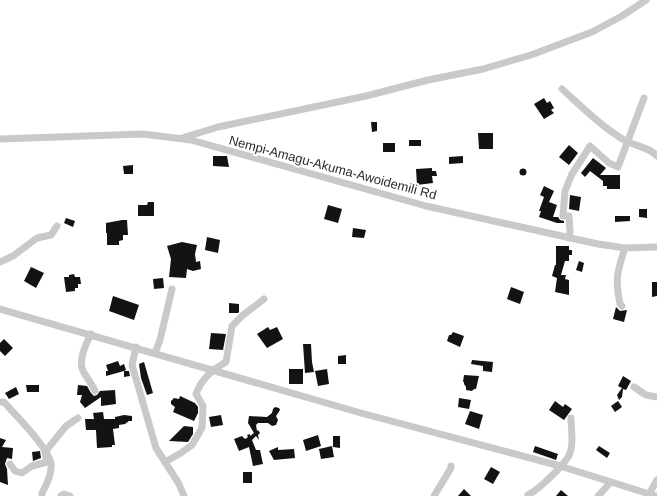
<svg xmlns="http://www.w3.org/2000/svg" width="657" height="496" viewBox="0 0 657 496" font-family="Helvetica,sans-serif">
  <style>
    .building { fill: #131313 }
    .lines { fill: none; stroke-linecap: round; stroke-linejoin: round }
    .minor { stroke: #c9c9c9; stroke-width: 7 }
    .labels { text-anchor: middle; stroke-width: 4; stroke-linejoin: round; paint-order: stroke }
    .street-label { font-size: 13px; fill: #2c2c2c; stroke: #fff }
  </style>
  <rect width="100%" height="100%" fill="#fff"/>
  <g class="building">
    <path d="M544,98l3,5 3,-2 4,7 -3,2 3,3 -10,6 -10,-15z"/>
    <path d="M371,122h6v9l-5,1z"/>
    <path d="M478,133h15v16h-14z"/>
    <rect x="409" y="140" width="12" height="6"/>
    <rect x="383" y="143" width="12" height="9"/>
    <path d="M569,145l9,8 -9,12 -10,-8z"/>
    <path d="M213,156h14l2,11 -16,-1z"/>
    <path d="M463,156v7l-14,1v-7z"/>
    <path d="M593,158l13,10 -6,7h20v14h-13v-3h-4v-5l-13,-10 -5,6 -4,-4z"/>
    <path d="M133,165v9h-9l-1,-8z"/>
    <path d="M432,168v3h4l1,5h-5l1,7 -16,2 -1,-16z"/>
    <circle cx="523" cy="172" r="3.5"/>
    <path d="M544,186l10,5 -5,11 8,3 -4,12h5l2,3 4,1v2h-7l-18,-6 2,-6h-2l5,-14 -4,-2z"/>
    <path d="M570,195l11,2 -2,14 -10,-2z"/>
    <path d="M148,202h6v14h-16v-11h9z"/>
    <path d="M328,205l14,4 -4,14 -14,-4z"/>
    <path d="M639,209h8v9l-8,-1z"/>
    <path d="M615,216h15v5l-15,1z"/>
    <path d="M66,218l9,3 -2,6 -9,-4z"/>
    <path d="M122,220h5l1,15h-5v5l-4,1v4h-12v-12h-1v-10z"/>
    <path d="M353,228l13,2 -2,8 -12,-1z"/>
    <path d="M207,237l13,3 -2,13 -13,-3z"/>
    <path d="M182,242l15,3 -2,9 1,8 4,-1 1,8 -8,2 -6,-2 -1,9 -17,-1 2,-18 -4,-13z"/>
    <path d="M556,246h13v4h3v5h-3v6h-4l-4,14h5l-1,4 4,1v15l-14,-3 2,-14 -5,-2 3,-11h1z"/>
    <path d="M579,261l5,2 -2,9 -6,-2z"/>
    <path d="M31,267l13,6 -8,15 -12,-7z"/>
    <path d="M74,274l1,3h5l1,7h-3v4h-3v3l-9,1 -2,-15h5v-2z"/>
    <path d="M163,278l1,10 -10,1 -1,-10z"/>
    <path d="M652,282h5v14l-5,1z"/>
    <path d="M511,287l13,5 -4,12 -13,-5z"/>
    <path d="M113,296l26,9 -5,15 -25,-9z"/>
    <path d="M229,303l10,1v8l-1,1h-9z"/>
    <path d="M616,307l4,4 7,-1 -3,12 -11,-3z"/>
    <path d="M268,327l2,3 7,-3 6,12 -16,9 -10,-14z"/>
    <path d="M453,332l11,4 -4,11 -13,-6 2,-6h2z"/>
    <path d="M211,333l15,1 -3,16 -14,-1z"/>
    <path d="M4,339l9,9 -8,8 -5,-5v-8z"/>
    <path d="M303,344h8l1,18 2,10 -9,1z"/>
    <path d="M346,355v9h-8v-8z"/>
    <path d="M472,360l21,2 -1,10 -9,-1v-5l-12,-2z"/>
    <path d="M118,361l2,5 4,-2 2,6 -2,1h5l1,5 -6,1v-6l-18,5v-5h2l-2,-6z"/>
    <path d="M144,362l9,31 -6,2 -6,-17 -2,-14z"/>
    <rect x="289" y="369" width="14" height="15"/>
    <path d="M327,369l2,15 -11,2 -3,-15z"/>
    <path d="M464,375l15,1 -3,13h-2l-2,2 -6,-1v-3l-2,-3v-2h-1z"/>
    <path d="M623,376l8,5 -5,9 -3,-1 -1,8 -3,3 -2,-5 5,-7 -4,-2z"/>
    <path d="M26,385h13v7h-12z"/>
    <path d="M78,385l9,1 4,7 3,3 3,-1 3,-4 15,-1 1,14 -15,2v-9l-16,11 -5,-6 2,-7h-5z"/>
    <path d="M16,387l3,7 -10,5 -4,-6z"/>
    <path d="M180,396l15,7 3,4v6l-4,8 -21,-9 2,-5 -4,-3v-3l3,-3 5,1z"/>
    <path d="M459,398l12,2 -2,9 -11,-2z"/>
    <path d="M555,401l8,6 2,-3 7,5 -8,11 -15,-10z"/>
    <path d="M618,401l4,6 -7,5 -4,-6z"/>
    <path d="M275,407l4,1 1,2 -4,6 2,4 -2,5 -4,1 -4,-3h-10l-2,2 1,6 1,-1 2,3 -2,2 1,5 -3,-4 -4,4 4,10h4l3,14 -10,2 -4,-19 -10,4 -5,-12 8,-3 3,3 3,-2 -1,-2 3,-1v2l4,-3 -6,-10 1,-7 18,1 5,-4 1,-4z"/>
    <path d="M470,411l13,4 -4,14 -14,-5z"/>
    <path d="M103,412l1,7h11v-2l9,-2 8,1v5h-3l-4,3 -6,1v3l-6,1 2,16h-3v2l-15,1 -1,-18h-10l-1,-11h9l-1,-6z"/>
    <path d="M221,415l2,10 -12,2 -2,-10z"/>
    <path d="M184,426l9,1v7l-5,8 -19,-1z"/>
    <path d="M318,435l3,11 -15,5 -3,-11z"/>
    <path d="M333,436h7v12l-7,-1z"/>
    <path d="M0,438l6,2 -4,7 11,1 -1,11 -5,-1 -2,6 2,5 1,16 -8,-3z"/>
    <path d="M332,446l2,11 -13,2 -2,-10z"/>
    <path d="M535,446l23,8 -2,6 -23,-8z"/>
    <path d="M599,446l11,7 -3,5 -11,-8z"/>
    <path d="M278,447v3l16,-1 1,9 -21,2 -5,-9z"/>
    <path d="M40,451l1,7 -8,3 -1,-9z"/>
    <path d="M491,467l9,5 -7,12 -9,-5z"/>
    <rect x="243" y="472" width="9" height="11"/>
    <path d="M464,489l7,7h-13z"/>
    <path d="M561,490l7,6h-12z"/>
  </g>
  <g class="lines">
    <g class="minor">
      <path d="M562,89c20,18 39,37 62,51 11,6 25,7 33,16"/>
      <path d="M182,138l36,-11 148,-31 62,-16 55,-11 48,-14 61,-23 30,-16 24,-16"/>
      <path d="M0,139l143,-5 48,6 235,66 172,38 27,4 32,-1"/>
      <path d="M569,238l1,-6 -1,-16h-6l2,-25 7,-17 18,-28 19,17 9,4 26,-69"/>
      <path d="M0,262l13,-6 24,-18 14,-3 6,-9"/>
      <path d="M622,306l-2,-2c-5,-25 -3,-32 5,-56"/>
      <path d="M0,309l361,104 199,53 96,30"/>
      <path d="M91,334c-5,10 -13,26 -8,37 4,7 9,13 12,20"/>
      <path d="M136,347l-4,18 24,83 23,36 5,12"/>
      <path d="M155,353l5,-13 12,-51"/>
      <path d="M634,387l12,8 11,2"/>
      <path d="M1,402h3c11,13 45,46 47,62 1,9 -5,22 -9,29v3"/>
      <path d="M165,462l16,-9 11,-8 10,-17 1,-22 -7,-12c6,-16 16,-24 30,-32l6,-36 11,-11 21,-16"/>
      <path d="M10,464l5,7 7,2 10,-7 15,-4 -2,-10 21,-26 12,-8"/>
      <path d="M649,494l8,-14"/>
      <path d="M528,495c10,-5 38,-31 42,-42 4,-10 1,-24 1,-35"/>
      <path d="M61,496l3,-2 6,2"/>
      <path d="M434,496l17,-28v-2"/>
      <path d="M598,496l12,-13"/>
    </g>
  </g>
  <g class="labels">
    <g class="street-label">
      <text transform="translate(333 167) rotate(15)" y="5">Nempi-Amagu-Akuma-Awoidemili Rd</text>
    </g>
  </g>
</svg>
